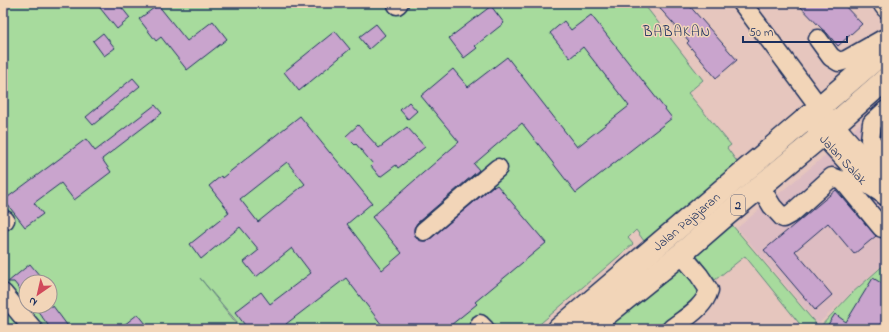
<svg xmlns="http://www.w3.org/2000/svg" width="889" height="332" viewBox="0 0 889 332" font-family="'Indie Flower',sans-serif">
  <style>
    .built { fill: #ddbcc2 }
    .green { fill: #a7db9d; stroke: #61857e; fill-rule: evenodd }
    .building { fill: #c9a4cd; stroke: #1b2f5e; fill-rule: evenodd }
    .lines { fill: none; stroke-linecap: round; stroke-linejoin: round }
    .minor-casing { stroke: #1b2f5e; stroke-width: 21 }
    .highway-casing { stroke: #1b2f5e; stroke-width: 25 }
    .minor { stroke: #f2d5b8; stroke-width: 18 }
    .highway { stroke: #f2d5b8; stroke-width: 22 }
    .labels { text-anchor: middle; stroke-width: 3; stroke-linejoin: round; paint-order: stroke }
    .shield { fill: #f2d5b8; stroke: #5c6179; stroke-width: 1 }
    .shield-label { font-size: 12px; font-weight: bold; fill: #1b2f5e }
    .street-label { font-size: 13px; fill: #1b2f5e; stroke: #f2d5b8 }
    .neighbourhood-label { font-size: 14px; letter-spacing: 1px; fill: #1b2f5e; stroke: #f2d5b8 }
  </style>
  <rect width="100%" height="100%" fill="#e6c6be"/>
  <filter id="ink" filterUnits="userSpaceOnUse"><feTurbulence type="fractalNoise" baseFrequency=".025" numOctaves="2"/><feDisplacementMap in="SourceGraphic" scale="8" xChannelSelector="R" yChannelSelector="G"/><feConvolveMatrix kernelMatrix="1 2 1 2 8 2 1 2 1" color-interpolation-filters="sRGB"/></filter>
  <g filter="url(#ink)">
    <path class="built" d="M886,97v164l-68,63 -81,-96 105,-86z"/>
    <g class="green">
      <path d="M3,3h640l60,77 -15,13 43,52 -4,3 11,15 -94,78 -8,-11 -8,8 5,6 -99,85h-291l-43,-51 41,51h-238zM26,282h24v24h-24z"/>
      <path d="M732,225l85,100 -14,3 -58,-72 -30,24 -19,-25z"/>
      <path d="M886,263v66h-68l33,-35z"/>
      <path d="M681,265l21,27 -46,37h-52z"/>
    </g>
    <g class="building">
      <path d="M96,3h22l12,15 -13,11z"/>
      <path d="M655,3h32l50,57 -21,18 -29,-35 2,-2z"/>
      <path d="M797,3h45l20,21 -24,22 -11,-13 -5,-4z"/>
      <path d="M158,5l29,36 26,-20 14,18 -40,31 -26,-33 -5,4 -17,-22z"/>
      <path d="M491,6l13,17 -29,23 2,2 -13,10 -15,-20z"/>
      <path d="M591,15l81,103 -96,75 -54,-70 -48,41 5,6 -62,53 -3,5v5l2,5 5,3h5l4,-2 63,-53 1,1 3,-2 49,58 -71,59 2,2 -31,25h-61l-39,-51 -60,46 4,5h-42l-13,-17 26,-20 9,12 41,-31 -19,-25 -36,29 -12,-15 15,-12 -19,-23 -39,32 -11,-15 39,-31 -2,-3h1l-19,-24 12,-10 1,2 78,-62 30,37v-1l42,51 -25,21 35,46 20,-17 -30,-36 87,-75 -38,-46 32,-27 15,18 39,-30 70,90 52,-41 -46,-59 -13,11 -20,-25 14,-12 7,9zM287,162l18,22 -47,38 -18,-23z"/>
      <path d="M376,24l9,11 -16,14 -10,-12z"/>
      <path d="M335,31l15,18 -51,42 -15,-19z"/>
      <path d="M103,33l12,15 -11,8 -11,-15z"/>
      <path d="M133,78l7,8 -47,39 -7,-8z"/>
      <path d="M409,102l8,9 -9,8 -8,-9z"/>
      <path d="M155,105l7,8 -60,46 9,13 -37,28 -13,-17 -27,20 9,11 -18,13 -21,-27 82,-61 9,12z"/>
      <path d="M886,124v19l-5,-6 1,-9z"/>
      <path d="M358,125l21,23 28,-21 18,20 -27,21 -2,-3 -16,12 -9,-11 2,-2 -17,-20 -1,1 -9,-9z"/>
      <path d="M836,190l40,46 -22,18 -26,-31 -33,28 37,44 -17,15 -51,-60z"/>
      <path d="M30,264l15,18h-19v15l-12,-15h-6z"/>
      <path d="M873,278l13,8v43h-61l10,-15 11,8z"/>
      <path d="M34,306h19l17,23h-19z"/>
      <path d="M138,314l12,15h-31z"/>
    </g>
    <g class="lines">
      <defs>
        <g id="minor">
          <path d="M742,3l78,105 58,67 7,21"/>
          <path d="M884,3l-1,2 3,4"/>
          <path d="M397,5l2,-2"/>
          <path d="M818,39l13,18 8,5 7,-2 37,-21h3"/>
          <path d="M886,110l-14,13 -2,17 16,20"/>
          <path d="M813,125l54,59 19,12"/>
          <path d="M760,188l3,3 9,15 11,12 9,-5 40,-36 11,4 39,47"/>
          <path d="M3,221l2,-1"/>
          <path d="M424,231l74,-63"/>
          <path d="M3,293l30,36"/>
          <path d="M480,324l5,5"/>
          <path d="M671,329c14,-11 33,-21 38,-39l-10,-15 -18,-21"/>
        </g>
        <g id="highway">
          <path d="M559,329l248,-211 79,-68"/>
          <path d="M588,329l93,-75 45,-39 96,-80 64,-56"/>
        </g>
      </defs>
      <use href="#minor" class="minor-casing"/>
      <use href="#highway" class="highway-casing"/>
      <use href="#minor" class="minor"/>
      <use href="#highway" class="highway"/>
    </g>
  </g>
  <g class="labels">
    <rect class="shield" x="731" y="195" width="14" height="20" rx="3"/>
    <g class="shield-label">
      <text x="738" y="209">2</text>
    </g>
    <g class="street-label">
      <text transform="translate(844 159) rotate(47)" y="5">Jalan Salak</text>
      <text transform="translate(686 221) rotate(-40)" y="5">Jalan Pajajaran</text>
    </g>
    <g class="neighbourhood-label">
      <text x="677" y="36">BABAKAN</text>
    </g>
  </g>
  <rect width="889" height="332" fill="none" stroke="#f2d5b8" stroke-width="16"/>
  <rect x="8" y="8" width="873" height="316" fill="none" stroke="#1b2f5e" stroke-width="1.5" filter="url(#ink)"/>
  <g transform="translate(38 294) rotate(214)"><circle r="19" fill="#f2d5b8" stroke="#9c9394"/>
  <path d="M0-3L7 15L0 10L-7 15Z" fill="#d1495b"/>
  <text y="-6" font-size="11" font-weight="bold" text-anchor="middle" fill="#1b2f5e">N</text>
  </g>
  <path d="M743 36v6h104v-6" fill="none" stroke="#1b2f5e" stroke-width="2"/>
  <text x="749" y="36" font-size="12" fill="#1b2f5e" stroke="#f2d5b8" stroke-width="3" paint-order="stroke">50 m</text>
</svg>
